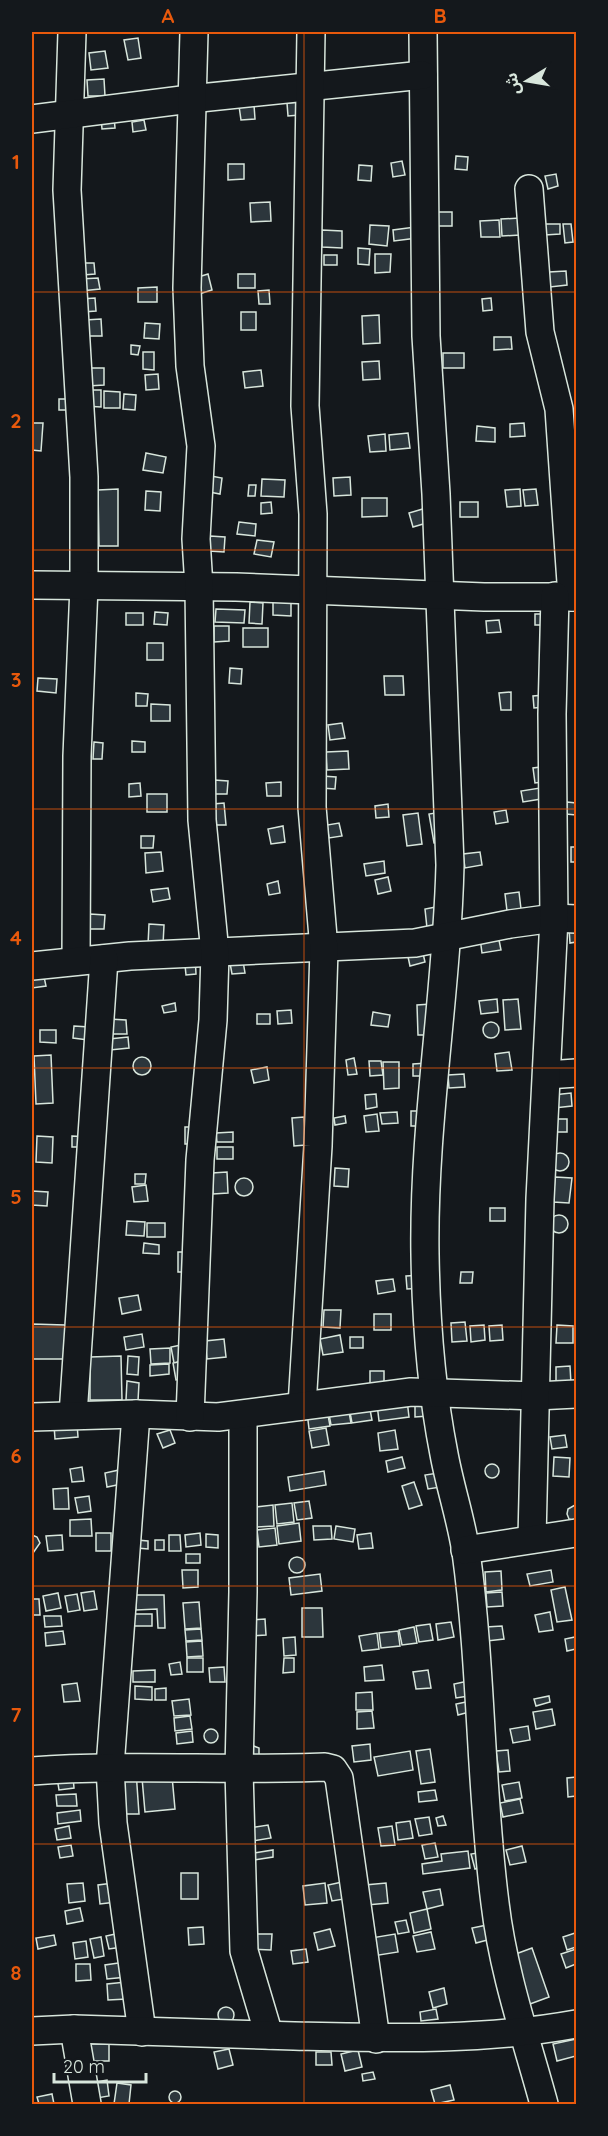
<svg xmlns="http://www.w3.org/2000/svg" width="608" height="2136" viewBox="0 0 608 2136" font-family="Quicksand,'Noto Sans Arabic',sans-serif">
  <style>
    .building { fill: #2c363c; stroke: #d8e6dc; stroke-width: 1.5 }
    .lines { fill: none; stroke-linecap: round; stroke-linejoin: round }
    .minor-casing { stroke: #d8e6dc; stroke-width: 30 }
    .minor { stroke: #14181c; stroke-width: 27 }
    .grid { fill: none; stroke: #e8590c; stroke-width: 1.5; stroke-opacity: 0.55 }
    .neatline { fill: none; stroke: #e8590c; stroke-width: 2 }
    .grid-label { font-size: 20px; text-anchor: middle; font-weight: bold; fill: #e8590c }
  </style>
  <rect width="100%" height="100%" fill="#14181c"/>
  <g class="building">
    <path d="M138,38l3,20 -13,2 -4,-20z"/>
    <path d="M105,51l3,17 -17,2 -2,-17z"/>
    <path d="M104,79l1,17h-17l-1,-16z"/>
    <path d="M300,102v13l-12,1 -1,-13z"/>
    <path d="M254,105l1,14 -14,1 -2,-14z"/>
    <path d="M114,116l1,12 -13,1 -1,-12z"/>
    <path d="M144,120l2,10 -13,2 -1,-10z"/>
    <path d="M456,156l12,1 -1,13 -12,-1z"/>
    <path d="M402,161l3,14 -12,2 -2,-14z"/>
    <path d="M228,164h16v15l-16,1z"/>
    <path d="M359,165l13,1 -1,15 -13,-1z"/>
    <path d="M556,174l2,12 -10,3 -3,-13z"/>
    <path d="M270,202l1,19 -20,1 -1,-19z"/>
    <path d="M436,212h16v14h-17z"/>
    <path d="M520,218v17l-18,1 -1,-17z"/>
    <path d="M499,220l1,17h-19l-1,-16z"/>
    <path d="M545,224h15v10l-15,1z"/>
    <path d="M563,224h8l2,18 -8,1z"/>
    <path d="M370,225l19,1 -2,20 -18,-2z"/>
    <path d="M415,227l2,11 -23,3 -1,-11z"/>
    <path d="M322,230l20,1v17l-20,-1z"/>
    <path d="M358,248l12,1 -1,16 -11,-1z"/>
    <path d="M375,254h16l-1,18 -15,1z"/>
    <rect x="324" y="255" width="13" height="10"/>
    <path d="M82,263h12l1,11 -12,1z"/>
    <path d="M566,271l1,14 -17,2 -1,-15z"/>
    <path d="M208,274l4,16 -13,4 -4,-16z"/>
    <rect x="238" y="274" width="17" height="14"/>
    <path d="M98,278l2,11 -19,2 -1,-12z"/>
    <path d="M157,287v15h-19v-14z"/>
    <path d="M269,290l1,14h-11l-1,-13z"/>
    <path d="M95,298l1,13 -13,1 -2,-13z"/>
    <path d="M491,298l1,12 -9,1 -1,-12z"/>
    <rect x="241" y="312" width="15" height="18"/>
    <path d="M379,315l1,28 -17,1 -1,-28z"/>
    <path d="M101,319l1,17h-17v-16z"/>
    <path d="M145,323l15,1 -1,15 -15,-1z"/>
    <path d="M494,337h17l1,12 -18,1z"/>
    <path d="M131,345l9,1 -2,9 -7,-1z"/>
    <path d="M143,352h11v18l-11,-1z"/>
    <rect x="443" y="353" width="21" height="15"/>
    <path d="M379,361l1,18 -17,1 -1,-18z"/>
    <path d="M88,368h16v17l-16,1z"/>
    <path d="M261,370l2,16 -18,2 -2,-16z"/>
    <path d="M158,374l1,15 -13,1 -1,-15z"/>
    <path d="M85,390h16v17l-17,-1z"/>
    <path d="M104,391l16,1v16h-16z"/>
    <path d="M124,394l12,1 -1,15 -12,-1z"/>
    <rect x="59" y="399" width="11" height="11"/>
    <path d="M32,423h11l-2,28 -9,-1z"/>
    <path d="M524,423l1,13 -15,1v-13z"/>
    <path d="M477,426l18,2v14l-19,-1z"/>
    <path d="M408,433l2,15 -20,2 -1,-15z"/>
    <path d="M385,434l1,17 -16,1 -2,-16z"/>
    <path d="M146,453l20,4 -3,16 -20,-3z"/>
    <path d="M211,476l11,2 -2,16 -11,-2z"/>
    <path d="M350,477l1,18 -17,1 -1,-18z"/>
    <path d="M262,479l23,1 -1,17 -23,-1z"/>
    <path d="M249,485h7l-1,11h-7z"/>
    <path d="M118,489v57h-19l-1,-56z"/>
    <path d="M520,489l1,17 -14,1 -2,-17z"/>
    <path d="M536,489l2,16 -13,1 -2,-16z"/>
    <path d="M146,491l15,1 -1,19 -15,-1z"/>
    <path d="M362,498h25v18l-25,1z"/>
    <path d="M271,502l1,11 -11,1v-11z"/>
    <rect x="460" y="502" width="18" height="15"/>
    <path d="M426,508l4,14 -17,5 -4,-14z"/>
    <path d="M239,522l17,2 -1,12 -18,-2z"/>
    <path d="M210,536l15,1 -1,15 -15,-1z"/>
    <path d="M257,540l17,2 -3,15 -17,-3z"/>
    <path d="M273,598h18v18l-18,-1z"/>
    <path d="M250,602l13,1 -1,21 -13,-1z"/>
    <path d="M216,609l29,1 -1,13 -29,-1z"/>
    <path d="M155,612l13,1 -1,12 -13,-1z"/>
    <rect x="126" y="613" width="17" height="12"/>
    <path d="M535,614h12l1,11h-13z"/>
    <path d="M499,620l2,12 -14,1 -1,-12z"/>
    <path d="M214,626h15v15l-15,1z"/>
    <rect x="243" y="628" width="25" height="19"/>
    <rect x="147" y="643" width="16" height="17"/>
    <path d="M230,668l12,1 -1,15 -12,-1z"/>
    <path d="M384,676h19l1,19h-19z"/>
    <path d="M38,678l19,1 -1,14 -19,-2z"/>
    <path d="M511,692v18h-10l-2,-17z"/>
    <path d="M136,693l12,1 -1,12h-11z"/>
    <path d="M544,695l1,12 -11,1 -1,-12z"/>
    <path d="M151,704l19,1v16h-19z"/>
    <path d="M342,723l3,15 -15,2 -2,-15z"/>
    <path d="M132,741l13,1v10h-13z"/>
    <path d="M94,742l9,1 -1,16h-9z"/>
    <path d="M348,751l1,18 -22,1 -1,-18z"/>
    <path d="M548,766l2,15 -15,2 -2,-15z"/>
    <path d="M322,776l14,1 -1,12 -14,-1z"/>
    <path d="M214,780l14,1 -1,13h-14z"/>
    <path d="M281,782v14h-14l-1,-13z"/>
    <path d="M140,783l1,13 -12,1v-13z"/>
    <path d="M546,787l1,11 -24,4 -2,-11z"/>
    <rect x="147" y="794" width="20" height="18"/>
    <path d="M567,802l9,1v12l-10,-1z"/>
    <path d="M224,803l2,22h-12l-1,-21z"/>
    <path d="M388,804l1,13 -13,1 -1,-12z"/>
    <path d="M506,810l2,12 -12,2 -2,-12z"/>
    <path d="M441,812l5,29 -12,2 -5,-29z"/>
    <path d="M418,813l4,31 -15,2 -4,-31z"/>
    <path d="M339,823l3,13 -13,2 -2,-13z"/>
    <path d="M283,826l2,16 -14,2 -3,-15z"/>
    <path d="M141,836h13l-1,12h-12z"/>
    <rect x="571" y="847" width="5" height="15"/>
    <path d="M161,852l2,19 -17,2 -1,-20z"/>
    <path d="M480,852l2,13 -17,3 -2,-14z"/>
    <path d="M384,861l1,12 -19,3 -2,-12z"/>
    <path d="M388,877l3,14 -13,3 -3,-14z"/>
    <path d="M278,881l2,12 -11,2 -2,-11z"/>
    <path d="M168,888l2,11 -17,3 -2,-12z"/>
    <path d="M519,892l2,17 -14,2 -2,-17z"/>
    <path d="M441,906l2,20 -16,2 -2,-19z"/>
    <path d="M90,914l15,1 -1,14h-15z"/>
    <path d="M149,924l15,1 -1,20h-15z"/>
    <path d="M576,927v15l-6,1 -1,-15z"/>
    <path d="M498,935l3,15 -19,3 -2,-15z"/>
    <path d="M422,949l3,13 -15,4 -3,-14z"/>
    <path d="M184,955h11l1,19 -10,1z"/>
    <path d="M243,961l2,12 -13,1 -2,-11z"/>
    <path d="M43,972l3,14 -14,2v-14z"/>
    <path d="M497,999l1,13 -17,2 -2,-13z"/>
    <path d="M518,999l3,30 -16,1 -2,-30z"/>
    <path d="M175,1003l1,8 -12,2 -2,-7z"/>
    <path d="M431,1004l1,31h-14l-1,-30z"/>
    <path d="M291,1010l1,13 -14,1 -1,-13z"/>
    <path d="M373,1012l17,3 -2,12 -17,-2z"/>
    <rect x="257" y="1014" width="13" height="10"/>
    <path d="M109,1019l17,1 1,14h-18z"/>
    <circle cx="491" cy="1030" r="8"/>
    <path d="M74,1026l15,1 -1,13 -15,-2z"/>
    <path d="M40,1030h16v13l-16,-1z"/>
    <path d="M128,1037l1,11 -19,2 -1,-11z"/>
    <path d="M509,1052l3,18 -15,1 -2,-17z"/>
    <path d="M51,1055l2,48 -17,1 -2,-48z"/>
    <circle cx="142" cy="1066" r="9"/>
    <path d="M354,1058l3,16 -9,1 -2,-15z"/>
    <path d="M369,1061h12l2,14 -13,1z"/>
    <path d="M383,1062h16v26l-15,1z"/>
    <path d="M427,1063v13h-14v-12z"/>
    <path d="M267,1067l2,13 -15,3 -3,-13z"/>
    <path d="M464,1074l1,13 -16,1 -1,-13z"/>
    <path d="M571,1093l1,13 -18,2 -1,-13z"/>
    <path d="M376,1094l1,13 -11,2 -1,-14z"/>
    <path d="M411,1111h14l-1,15h-13z"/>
    <path d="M397,1112l1,11 -16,1 -2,-11z"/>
    <path d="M377,1114l2,17 -13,1 -2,-16z"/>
    <path d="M345,1116l1,7 -11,2 -1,-7z"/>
    <path d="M304,1117l2,28 -12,1 -2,-28z"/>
    <rect x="553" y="1119" width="14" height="13"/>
    <path d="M185,1127h13l1,17h-14z"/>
    <path d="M233,1132v10h-16l-1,-9z"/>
    <path d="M37,1136l16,1 -1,26 -16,-1z"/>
    <path d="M72,1136l16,1v10h-16z"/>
    <rect x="217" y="1147" width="16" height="12"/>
    <circle cx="560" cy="1162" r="9"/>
    <path d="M335,1168l14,1 -1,18 -14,-1z"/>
    <path d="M227,1172l1,21 -15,1 -1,-21z"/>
    <path d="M135,1174h11l-1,10h-10z"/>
    <path d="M555,1177l17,1 -3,25 -16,-1z"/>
    <circle cx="244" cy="1187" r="9"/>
    <path d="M146,1185l2,16 -14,1 -2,-15z"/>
    <path d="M32,1191l16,1 -1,14 -15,-1z"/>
    <rect x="490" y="1208" width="15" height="13"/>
    <circle cx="559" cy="1224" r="9"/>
    <path d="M127,1221l18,1 -1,14 -18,-1z"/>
    <rect x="147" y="1223" width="18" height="14"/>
    <path d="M144,1243l15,2v9l-16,-1z"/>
    <rect x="178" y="1252" width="16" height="20"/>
    <path d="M461,1272h12l-1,11h-12z"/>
    <path d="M423,1275l1,13 -17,1 -1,-13z"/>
    <path d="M393,1279l2,12 -17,3 -2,-13z"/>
    <path d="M138,1295l3,15 -19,4 -3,-16z"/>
    <path d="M324,1310h17l-1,18 -17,-1z"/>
    <rect x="374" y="1314" width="17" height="16"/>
    <path d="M465,1322l2,19 -15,1 -1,-19z"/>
    <path d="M32,1324l33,1v34h-33z"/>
    <path d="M484,1325l1,15 -14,2 -1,-16z"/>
    <path d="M502,1325l1,15 -13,1 -1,-15z"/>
    <path d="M557,1325l16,1v17h-17z"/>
    <path d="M142,1334l2,13 -18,3 -2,-13z"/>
    <path d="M340,1335l3,17 -20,3 -3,-16z"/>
    <rect x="350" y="1337" width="13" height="11"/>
    <path d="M224,1339l2,18 -19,2 -2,-18z"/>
    <path d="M186,1344l3,15 -15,4 -3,-16z"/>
    <path d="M170,1348v15l-19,1 -1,-15z"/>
    <path d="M121,1356l1,44h-32v-43z"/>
    <path d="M128,1356l11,1 -1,18 -11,-1z"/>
    <path d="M184,1361l3,17 -11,2 -3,-17z"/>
    <path d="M169,1364v10l-19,2v-11z"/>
    <path d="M570,1366l1,18h-15v-17z"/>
    <rect x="370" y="1371" width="14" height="16"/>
    <path d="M127,1381l12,2 -1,18 -12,-1z"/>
    <path d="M407,1400l2,17 -30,4 -2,-17z"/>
    <path d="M427,1401l1,15 -13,1v-15z"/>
    <path d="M369,1404l3,16 -20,3 -3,-16z"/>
    <path d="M348,1406l3,17 -20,2 -3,-16z"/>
    <path d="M327,1409l3,17 -21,3 -2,-17z"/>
    <path d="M77,1423l1,14 -23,2 -1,-14z"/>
    <path d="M326,1428l3,17 -17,3 -3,-17z"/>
    <path d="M170,1430l5,13 -12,5 -6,-14z"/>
    <path d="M395,1430l3,19 -18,2 -2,-18z"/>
    <path d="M565,1435l2,12 -15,2 -2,-12z"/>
    <path d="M402,1457l3,11 -17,4 -2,-11z"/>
    <path d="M554,1457l16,1 -1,19 -16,-1z"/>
    <circle cx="492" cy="1471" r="7"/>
    <path d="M82,1467l2,14 -12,1 -2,-13z"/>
    <path d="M119,1470l3,14 -15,3 -2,-14z"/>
    <path d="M324,1471l2,14 -36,6 -2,-14z"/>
    <path d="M438,1473l3,14 -13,2 -3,-14z"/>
    <path d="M414,1482l8,23 -13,4 -7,-23z"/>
    <path d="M68,1488l1,21h-15l-1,-20z"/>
    <path d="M89,1496l2,15 -13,2 -3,-15z"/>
    <path d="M309,1501l3,17 -15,2 -3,-17z"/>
    <path d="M292,1503l2,19 -17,2 -2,-19z"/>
    <path d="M273,1505l1,21 -17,1 -1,-20z"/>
    <path d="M575,1505h1v16l-7,-2 -2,-5 1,-5z"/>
    <path d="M91,1519l1,17h-22v-16z"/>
    <path d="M299,1523l2,18 -22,3 -2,-18z"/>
    <path d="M313,1526h18l1,13 -18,1z"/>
    <path d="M336,1526l19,3 -2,13 -19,-3z"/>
    <path d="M275,1528l2,17 -18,2 -2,-17z"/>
    <rect x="96" y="1533" width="15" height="18"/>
    <path d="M200,1533l1,12 -15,2 -1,-12z"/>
    <path d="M371,1533l2,15 -14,1 -2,-14z"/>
    <path d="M206,1534l12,1v13l-12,-1z"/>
    <path d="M32,1535l5,2 3,6 -7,10z"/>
    <path d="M62,1535l1,15 -15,1 -2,-15z"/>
    <path d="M169,1535h11l1,16h-12z"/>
    <path d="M137,1540l11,1v8l-11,-1z"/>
    <rect x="155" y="1540" width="9" height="10"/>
    <rect x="186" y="1554" width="14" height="9"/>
    <circle cx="297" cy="1565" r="8"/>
    <path d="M182,1570h16v17l-15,1z"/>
    <path d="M551,1570l2,12 -23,4 -3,-12z"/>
    <path d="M501,1571l1,19 -16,2 -1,-20z"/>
    <path d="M320,1574l2,17 -31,4 -2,-17z"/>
    <path d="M565,1587l7,33 -15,2 -6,-32z"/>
    <path d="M94,1591l3,18 -13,2 -3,-18z"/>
    <path d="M502,1592l1,14 -16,1 -1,-14z"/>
    <path d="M58,1593l3,15 -15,3 -3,-15z"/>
    <path d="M77,1594l3,16 -12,2 -3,-16z"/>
    <path d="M135,1595h29l1,33h-7l-1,-19 -21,1z"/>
    <path d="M32,1599h7l1,16h-8z"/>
    <path d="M199,1602l2,26 -16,1 -2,-26z"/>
    <path d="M302,1608h20l1,29h-21z"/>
    <path d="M550,1612l3,18 -14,2 -4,-17z"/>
    <rect x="134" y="1614" width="18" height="12"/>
    <path d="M44,1616h17l1,10 -17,1z"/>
    <path d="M265,1619l1,16 -17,1 -1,-16z"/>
    <path d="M451,1622l3,15 -16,3 -2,-16z"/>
    <path d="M430,1624l3,16 -14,2 -3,-16z"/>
    <path d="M502,1626l2,13 -17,2 -1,-14z"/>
    <path d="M414,1627l3,16 -15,2 -3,-15z"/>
    <path d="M201,1629l1,11 -16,1 -1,-11z"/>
    <path d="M63,1631l2,13 -19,2 -1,-13z"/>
    <path d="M398,1631l2,15 -19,2 -2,-15z"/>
    <path d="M377,1633l2,16 -17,2 -3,-15z"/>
    <path d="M295,1637l1,18 -12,1 -1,-18z"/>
    <path d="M575,1637l1,12 -9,2 -2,-12z"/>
    <path d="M202,1641l1,15 -16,1 -1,-15z"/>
    <rect x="187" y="1658" width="16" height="14"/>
    <path d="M284,1658h10v14l-11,1z"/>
    <path d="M180,1662l2,12 -11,1 -2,-11z"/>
    <path d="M382,1665l2,15 -19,1 -1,-14z"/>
    <path d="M224,1667l1,15h-15l-1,-14z"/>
    <path d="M155,1670v12h-22v-11z"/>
    <path d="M428,1670l3,18 -15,1 -3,-17z"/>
    <path d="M473,1680l2,15 -19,3 -2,-14z"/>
    <path d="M77,1683l3,18 -16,1 -2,-17z"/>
    <path d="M135,1686l17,1v13l-17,-1z"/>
    <path d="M166,1688v12h-11v-11z"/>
    <path d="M372,1692l1,18h-17v-17z"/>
    <path d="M549,1696l1,6 -14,4 -2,-7z"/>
    <path d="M189,1699l2,16 -17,1 -2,-15z"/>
    <path d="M471,1701l2,10 -15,4 -2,-11z"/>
    <path d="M552,1709l3,16 -19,4 -3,-17z"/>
    <path d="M372,1711l2,17 -17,1v-17z"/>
    <path d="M190,1716l2,13 -17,2 -1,-13z"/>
    <path d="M528,1726l2,14 -17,3 -3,-14z"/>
    <circle cx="211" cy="1736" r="7"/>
    <path d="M192,1731l1,11 -16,2 -1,-11z"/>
    <path d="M370,1744l1,16 -17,2 -2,-16z"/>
    <path d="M251,1745l8,3v7l-12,1z"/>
    <path d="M430,1749l5,33 -14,2 -5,-33z"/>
    <path d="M508,1750l2,21 -11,1 -3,-21z"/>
    <path d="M410,1751l3,19 -35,6 -4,-19z"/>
    <path d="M136,1771l3,43h-19l-2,-42z"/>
    <path d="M73,1776l1,12 -15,2 -2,-13z"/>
    <path d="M172,1776l3,33 -30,3 -3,-34z"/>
    <path d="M576,1777v19l-8,1 -1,-19z"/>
    <path d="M519,1782l3,16 -17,3 -3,-16z"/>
    <path d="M435,1790l2,10 -18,2 -1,-10z"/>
    <path d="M76,1794l1,12h-20l-1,-11z"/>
    <path d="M520,1799l3,14 -20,4 -3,-14z"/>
    <path d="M80,1810l1,11 -23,3 -1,-11z"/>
    <path d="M443,1816l3,9 -8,1 -2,-8z"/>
    <path d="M429,1817l3,17 -13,2 -4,-17z"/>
    <path d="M410,1821l3,17 -15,2 -2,-17z"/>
    <path d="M268,1825l3,13 -18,3 -3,-13z"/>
    <path d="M69,1826l2,12 -14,2 -2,-11z"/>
    <path d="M392,1826l3,19 -14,1 -3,-18z"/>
    <path d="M435,1843l3,14 -13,2 -3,-14z"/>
    <path d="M71,1845l2,11 -13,2 -2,-11z"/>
    <path d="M522,1846l4,16 -16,3 -4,-15z"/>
    <path d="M273,1850v7l-19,3v-7z"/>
    <path d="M468,1851l2,17 -47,6 -1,-10 20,-3 -1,-7z"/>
    <path d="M483,1852l3,14 -11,3 -4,-15z"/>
    <rect x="181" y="1873" width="17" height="26"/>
    <path d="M347,1881l3,17 -18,3 -4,-16z"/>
    <path d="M83,1883l2,18 -16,2 -2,-19z"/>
    <path d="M113,1883l3,19 -16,2 -2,-19z"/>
    <path d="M325,1883l2,20 -22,2 -2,-19z"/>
    <path d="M386,1883l2,20 -21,2 -2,-20z"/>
    <path d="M440,1889l3,16 -16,4 -4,-17z"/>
    <path d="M80,1908l3,13 -16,3 -2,-13z"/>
    <path d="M427,1909l4,20 -17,4 -4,-20z"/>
    <path d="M406,1920l3,12 -11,2 -3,-12z"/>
    <path d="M492,1924l3,14 -19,5 -4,-15z"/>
    <path d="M203,1927l1,17 -15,1 -1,-17z"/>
    <path d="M330,1929l5,17 -17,4 -4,-17z"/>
    <path d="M431,1932l4,17 -18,3 -4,-16z"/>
    <path d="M120,1933l2,14 -13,2 -3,-13z"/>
    <path d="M575,1933l1,14 -9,3 -4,-13z"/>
    <path d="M252,1934h20l-1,16 -20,-1z"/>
    <path d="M395,1934l3,18 -25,4 -2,-18z"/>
    <path d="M54,1935l2,10 -18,4 -2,-11z"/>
    <path d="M101,1937l3,19 -10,2 -4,-19z"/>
    <path d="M86,1941l2,16 -13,2 -2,-16z"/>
    <path d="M532,1948l17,49 -19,7 -17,-49z"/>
    <path d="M306,1949l2,13 -15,2 -2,-13z"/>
    <path d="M576,1949v15l-10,4 -5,-14z"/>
    <path d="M125,1962l2,15 -20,2 -2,-14z"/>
    <path d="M76,1964h14l1,16 -15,1z"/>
    <path d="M126,1982l1,17 -19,1 -1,-16z"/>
    <path d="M444,1988l3,16 -14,4 -4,-16z"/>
    <circle cx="226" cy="2015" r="8"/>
    <path d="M436,2009l2,10 -17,2 -1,-9z"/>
    <path d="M576,2039v17l-19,5 -4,-17z"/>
    <path d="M89,2044h20v17h-21z"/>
    <path d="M229,2049l4,16 -15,4 -4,-17z"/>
    <path d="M358,2050l4,17 -17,4 -4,-17z"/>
    <path d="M316,2052h15l1,13h-16z"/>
    <path d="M373,2072l2,7 -12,2 -1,-7z"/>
    <path d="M107,2080l2,16 -12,2 -2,-16z"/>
    <path d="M117,2083l14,2 -2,19h-15z"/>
    <path d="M450,2085l4,15 -19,4 -4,-14z"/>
    <circle cx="175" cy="2097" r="6"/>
    <path d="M52,2094l2,10h-15l-2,-7z"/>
  </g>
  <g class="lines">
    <defs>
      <g id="minor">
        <path d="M72,32l-5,158 17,287v109l-7,170 -1,205"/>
        <path d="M423,32l3,304 10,158 14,371c-3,129 -27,259 -25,389 1,66 6,134 19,200 6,33 17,65 22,98 16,116 14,235 29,351 8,69 31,135 49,201"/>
        <path d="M32,119l158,-20 233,-24"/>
        <path d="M529,189l11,143 19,77 13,188"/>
        <path d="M32,585l204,2 248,10h92"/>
        <path d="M32,966l98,-10 285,-13 95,-19 44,-6 22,1"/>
        <path d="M547,1075l29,-2"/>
        <path d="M302,1406l16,-260 6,-197 -12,-142 1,-293 -8,-108 6,-374"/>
        <path d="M136,1414l-26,353 3,56 29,209"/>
        <path d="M73,1415l31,-456"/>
        <path d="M243,1415v177l-4,178 5,181 25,84"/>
        <path d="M32,1417l104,-3 82,3 193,-25 125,4 40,-2"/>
        <path d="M190,1417l10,-257 13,-140 2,-67 -13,-133 -3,-233 -3,-48 5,-93 -11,-80 -3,-78 7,-256"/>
        <path d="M532,1539l8,-340 14,-281 -2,-204 3,-118"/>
        <path d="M465,1550l111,-17"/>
        <path d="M32,1771c97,-7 195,0 293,-4l8,2 6,9 37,261"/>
        <path d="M74,2029l13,75"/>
        <path d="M32,2031l42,-2c73,3 146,5 220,7 95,2 189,5 282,-12"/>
      </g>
    </defs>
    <use href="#minor" class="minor-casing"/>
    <use href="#minor" class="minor"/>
  </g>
  <path class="grid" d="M304,32v2072M32,292h544M32,550h544M32,809h544M32,1068h544M32,1327h544M32,1586h544M32,1844h544"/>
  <rect width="608" height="2136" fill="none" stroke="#14181c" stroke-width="66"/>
  <g transform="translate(527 81) rotate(259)" stroke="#14181c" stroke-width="4.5" paint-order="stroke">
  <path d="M0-4.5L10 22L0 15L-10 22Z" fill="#d8e6dc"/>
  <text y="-9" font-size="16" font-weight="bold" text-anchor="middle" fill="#d8e6dc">ش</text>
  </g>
  <path d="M54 2073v9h92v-9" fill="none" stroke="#d8e6dc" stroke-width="3"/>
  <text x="63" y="2073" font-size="18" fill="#d8e6dc" stroke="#14181c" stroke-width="4.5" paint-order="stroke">20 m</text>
  <rect x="33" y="33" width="542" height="2070" class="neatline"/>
  <g class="grid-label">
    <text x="168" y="23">A</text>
    <text x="440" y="23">B</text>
    <text x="16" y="169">1</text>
    <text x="16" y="428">2</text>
    <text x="16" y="687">3</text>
    <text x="16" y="945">4</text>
    <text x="16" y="1204">5</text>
    <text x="16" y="1463">6</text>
    <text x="16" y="1722">7</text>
    <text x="16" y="1980">8</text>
  </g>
</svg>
